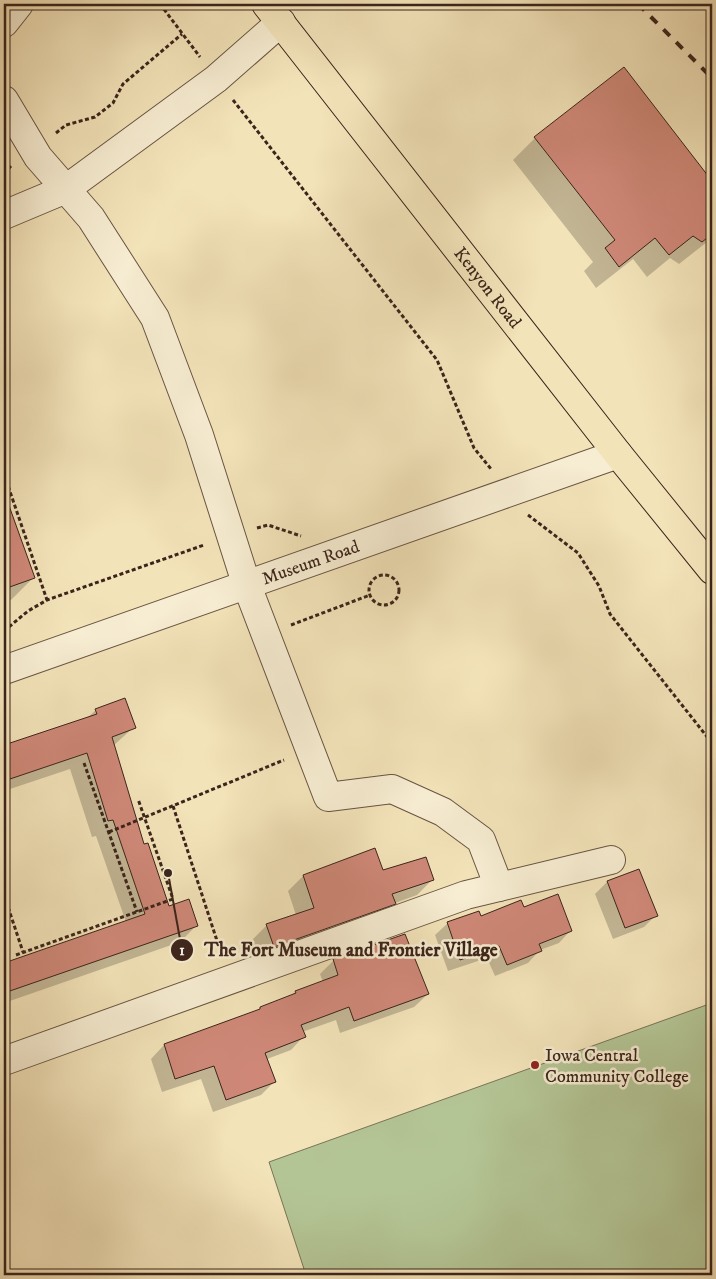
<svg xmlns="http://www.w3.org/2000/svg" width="716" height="1279" viewBox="0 0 716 1279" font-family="'IM FELL DW Pica',serif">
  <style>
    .green { fill: #b4c595; stroke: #787458 }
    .shadow { fill: #0003 }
    .building { fill: #cf8878; stroke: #3b241b }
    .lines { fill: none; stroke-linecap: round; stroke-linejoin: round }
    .minor-casing { stroke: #695442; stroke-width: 30 }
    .major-casing { stroke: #3b241b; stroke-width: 30 }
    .path { stroke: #3b241b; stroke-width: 3; stroke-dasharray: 4 2.5; stroke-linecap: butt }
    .minor { stroke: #f7edd2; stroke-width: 28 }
    .major { stroke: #f3e3b9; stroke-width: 28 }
    .rail { stroke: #3b241b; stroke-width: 4; stroke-dasharray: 9 9; stroke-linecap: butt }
    .poi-dot { fill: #8f2418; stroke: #f7edd2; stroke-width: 2 }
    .labels { text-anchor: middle; stroke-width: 5; stroke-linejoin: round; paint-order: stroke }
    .street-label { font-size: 18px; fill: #3b241b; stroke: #f7edd2 }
    .poi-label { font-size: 18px; fill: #3b241b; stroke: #f7edd2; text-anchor: start }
    .leader { fill: none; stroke: #3b241b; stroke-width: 2 }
    .callout-dot { fill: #3b241b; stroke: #f7edd2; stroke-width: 2 }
    .mark-label { font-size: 15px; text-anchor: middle; font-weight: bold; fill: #fff }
    .callout-label { font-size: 19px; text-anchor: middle; font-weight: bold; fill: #3b241b; stroke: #f7edd2; stroke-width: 5; stroke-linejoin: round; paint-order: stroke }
  </style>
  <rect width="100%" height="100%" fill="#f3e3b9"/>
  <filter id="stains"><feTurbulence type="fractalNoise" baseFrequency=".004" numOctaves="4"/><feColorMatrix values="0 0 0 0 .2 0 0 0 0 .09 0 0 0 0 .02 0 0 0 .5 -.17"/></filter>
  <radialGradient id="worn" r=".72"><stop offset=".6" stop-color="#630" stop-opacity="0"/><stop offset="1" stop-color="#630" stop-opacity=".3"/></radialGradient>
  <path class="green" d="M712,1003v272h-406l-37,-113z"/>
  <g class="shadow">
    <path d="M623,69l89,114v55l-33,26 -9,-6 -23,19 -14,-18 -37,29 -12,-17 9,-9 -80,-102 22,-22z"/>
    <path d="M4,496l29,82 -22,22 -7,2z"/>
    <path d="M96,710l38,17 -21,19 31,100 24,61 29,18 -17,17 -176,61v-39l122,-42 -30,-86 -4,1 -22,-68 -66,22v-45l83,-28z"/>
    <path d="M374,850l9,22 50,7 -16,16 -22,8 -16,16 -120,43 -8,-21 16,-16 29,-10 -8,-24 15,-15z"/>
    <path d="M639,870l17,45 -12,12 -31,12 -18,-45 12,-12z"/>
    <path d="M523,909l48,21 -12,13 -19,7 -12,13 -33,13 -8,-18 -39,13 -13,-36 13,-12z"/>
    <path d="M334,960l94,34 -14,13 -74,26 -4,-13 -34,12 2,4 -13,14 -24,9 7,23 -13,13 -48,17 -12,-33 -39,13 -11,-33 13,-14 93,-34 34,-15 4,-4 28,-10 -3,-8z"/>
    <path d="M4,1022l3,10 -3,4z"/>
  </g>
  <g class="building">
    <path d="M624,67l88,114v53l-10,8 -9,-6 -24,19 -14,-17 -36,29 -14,-19 10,-8 -81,-103z"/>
    <path d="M7,500l28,78 -31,11v-88z"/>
    <path d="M125,698l11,30 -24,9 32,107 4,-1 21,63 20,-7 9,27 -194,67v-30l141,-49 -32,-94 -5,1 -21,-68 -83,28v-36l93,-31 -2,-5z"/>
    <path d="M375,848l8,22 43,-13 8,23 -42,14 4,10 -122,43 -8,-23 48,-16 -11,-33z"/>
    <path d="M639,869l19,47 -33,12 -18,-47z"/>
    <path d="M558,894l14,37 -33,13 3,7 -35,14 -8,-19 -39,14 -13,-38 32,-11 2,5 40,-16 3,7z"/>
    <path d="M405,934l24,60 -75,27 -5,-14 -48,18 5,12 -41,16 11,29 -50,18 -12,-34 -39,13 -11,-35 96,-35v-2l36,-14 -1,-2 43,-16 -5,-16z"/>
  </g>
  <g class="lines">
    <defs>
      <g id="minor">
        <path d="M4,23l15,-19"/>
        <path d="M4,100l34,57 53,61 64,100 44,117 47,148 82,214 64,-8 51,23 38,28 18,47"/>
        <path d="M4,215l62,-26 150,-110 65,-57"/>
        <path id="s1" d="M4,670l614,-216"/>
        <path d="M4,1061l462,-166 145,-35"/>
      </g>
      <g id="major">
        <path id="s2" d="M266,4l352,450 94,116"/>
      </g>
    </defs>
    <use href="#minor" class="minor-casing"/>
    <use href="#major" class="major-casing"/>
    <g class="path">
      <path d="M160,4l40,53"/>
      <path d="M233,100l204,260 37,88 17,21"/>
      <path d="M56,133l10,-8 29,-8 18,-14 10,-19 59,-50"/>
      <path d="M4,173l7,-7"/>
      <path d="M4,474l43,126"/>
      <path d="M528,515l50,38 21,33 11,28 102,129"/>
      <path d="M257,528l11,-3 33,11"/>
      <circle cx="384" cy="590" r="15"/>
      <path d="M291,625l79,-30"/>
      <path d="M4,631l24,-20 19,-11 157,-55"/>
      <path d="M84,763l53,149"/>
      <path d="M173,806l48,147"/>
      <path d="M109,832l175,-72"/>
      <path d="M4,895l19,57"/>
      <path d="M16,955l157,-56 -35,-100"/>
    </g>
    <use href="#minor" class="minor"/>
    <use href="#major" class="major"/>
    <path class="rail" d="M638,4l74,74"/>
  </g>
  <circle class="poi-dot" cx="535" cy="1065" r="5"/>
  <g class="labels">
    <g class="street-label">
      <text dy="6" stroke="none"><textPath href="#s2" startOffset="360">Kenyon Road</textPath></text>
      <text dy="6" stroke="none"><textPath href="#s1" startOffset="325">Museum Road</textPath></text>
    </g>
    <g class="poi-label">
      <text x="545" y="1061">Iowa Central<tspan x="545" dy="21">Community College</tspan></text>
    </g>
  </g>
  <path class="leader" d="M168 873L182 950"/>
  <g class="callout-dot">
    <circle cx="168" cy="873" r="5"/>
    <circle cx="182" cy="950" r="12"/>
  </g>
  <g class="mark-label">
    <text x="182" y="955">1</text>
  </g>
  <g class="callout-label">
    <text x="351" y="956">The Fort Museum and Frontier Village</text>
  </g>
  <rect width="716" height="1279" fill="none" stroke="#f3e3b9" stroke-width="20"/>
  <rect x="5" y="5" width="706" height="1269" fill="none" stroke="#3b241b" stroke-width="2.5"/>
  <rect x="10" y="10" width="696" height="1259" fill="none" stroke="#3b241b"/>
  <rect width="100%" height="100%" filter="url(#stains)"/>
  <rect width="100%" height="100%" fill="url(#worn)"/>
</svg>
